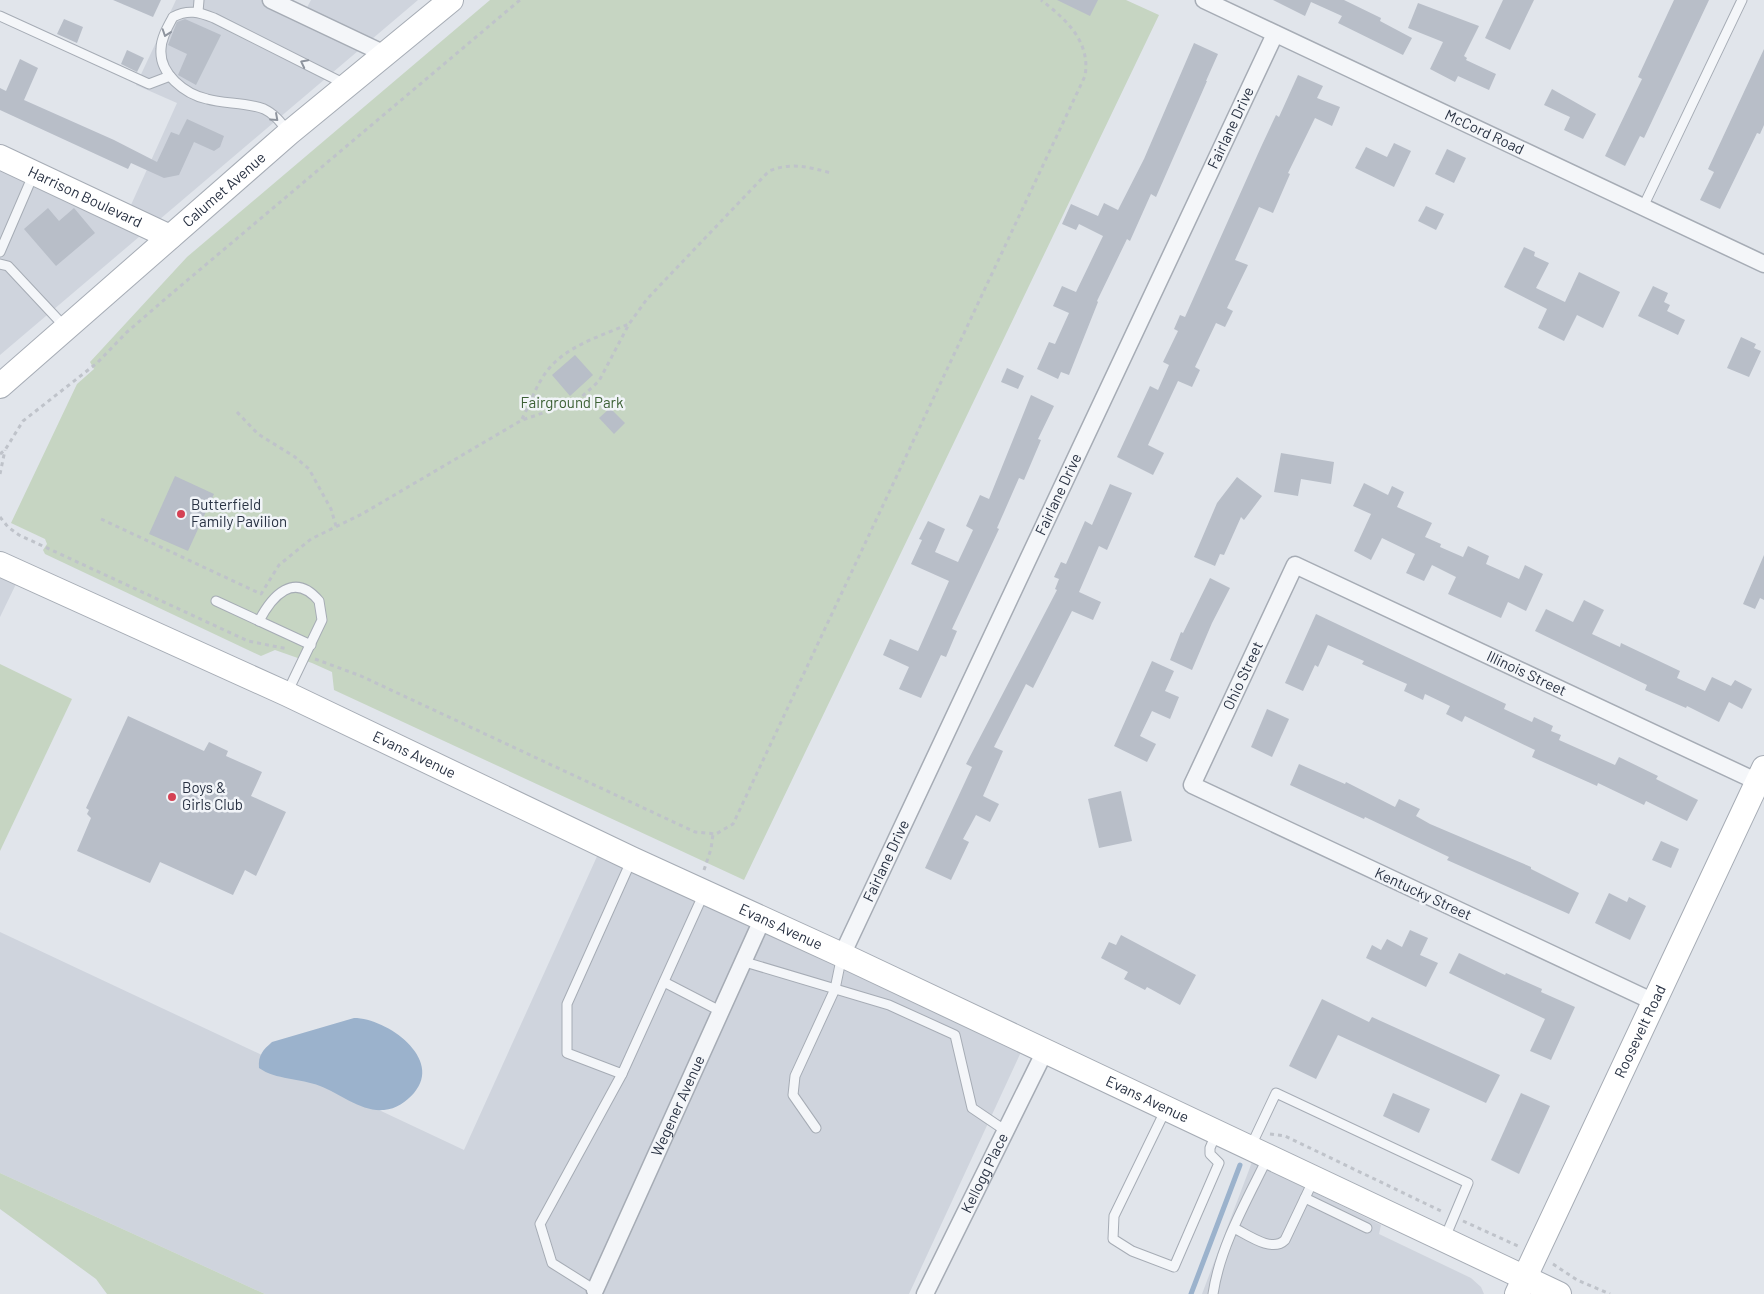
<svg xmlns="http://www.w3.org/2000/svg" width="1764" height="1294" viewBox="0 0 1764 1294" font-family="Barlow,sans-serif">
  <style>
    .built { fill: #cfd4dd }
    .green { fill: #c6d5c2 }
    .water { fill: #9bb2cc }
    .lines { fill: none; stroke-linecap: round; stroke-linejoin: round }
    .stream { stroke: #9bb2cc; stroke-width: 5 }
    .building { fill: #b8bec8 }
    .lane-casing { stroke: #a6acb5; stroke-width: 11 }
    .street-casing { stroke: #a6acb5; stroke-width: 19 }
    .secondary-casing { stroke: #a6acb5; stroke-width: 26 }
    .path { stroke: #bfc3ca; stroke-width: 3; stroke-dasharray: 4 4; stroke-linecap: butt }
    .lane { stroke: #f4f6f9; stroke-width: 9 }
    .street { stroke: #f4f6f9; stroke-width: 16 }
    .secondary { stroke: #fff; stroke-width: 24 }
    .oneway { stroke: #8e949e }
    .poi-dot { fill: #d54154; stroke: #f1f4f8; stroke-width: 2 }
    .labels { text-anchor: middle; stroke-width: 5; stroke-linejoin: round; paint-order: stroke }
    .street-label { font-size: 15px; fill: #293243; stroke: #f1f4f8 }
    .park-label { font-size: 15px; fill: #3c6035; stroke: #f1f4f8 }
    .poi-label { font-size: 15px; fill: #293243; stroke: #f1f4f8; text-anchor: start }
  </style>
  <rect width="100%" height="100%" fill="#e1e5eb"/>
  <g class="built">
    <path d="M176,0h94l33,15 8,-15h107l-418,355v-199l126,60 51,-113 -41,-18z"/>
    <path d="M0,574l17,8 -17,35z"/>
    <path d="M599,852l422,200 -112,242h-644l-265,-121v-241l464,218z"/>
    <path d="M1252,1162l129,63 -2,9 92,44 10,9 3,7h-282z"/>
  </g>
  <g class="green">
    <path d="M490,0h636l33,15 -415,865 -410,-190 -2,-18 -20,-9 -37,-13 -14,6 -216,-102 -2,-4 4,-6 -2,-5 -34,-16 66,-139 17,-15 -4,-7 97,-105z"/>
    <path d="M0,664l72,35 -72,152z"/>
    <path d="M0,1173l265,121h-158l-11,-15 -96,-70z"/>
  </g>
  <path class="water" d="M354,1018c33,0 90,41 60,75 -8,9 -18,16 -30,17 -23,2 -43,-16 -64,-24 -20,-8 -44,-6 -61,-18 -1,-13 4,-18 13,-26z"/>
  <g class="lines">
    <path class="stream" d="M1191,1294l49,-129"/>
  </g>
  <g class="building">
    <path d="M113,0h48l-8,17z"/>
    <path d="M1057,0h41l-8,16z"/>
    <path d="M1273,0h71l37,18 -1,3 32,17 -9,17 -65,-32 4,-7 -31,-14 -6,14z"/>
    <path d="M1503,0h31l-24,50 -25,-12z"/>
    <path d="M1674,0h35l-65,138 -4,-2 -15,30 -20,-10 37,-77 -4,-2z"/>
    <path d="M1418,3l61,23 -15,30 3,2 -1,2 30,14 -7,16 -31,-14 -3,6 -25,-13 13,-27 -35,-14z"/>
    <path d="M64,19l19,8 -6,16 -20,-9z"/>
    <path d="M185,19l36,16 -25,50 -18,-10 9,-21 -19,-9 9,-23z"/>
    <path d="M1194,43l24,11 -12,27h1l-51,116 -5,-3 -21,47 -3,-2 -30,62 1,1 -29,73 -8,-3 -3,7 -21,-10 12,-27 6,2 14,-31 -16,-7 9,-20 14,6 27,-56 -24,-12 -3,6 -14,-6 9,-20 27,12 6,-13 14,7 26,-51z"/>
    <path d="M1764,49v76l-4,9 -3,-1 -37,76 -20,-9 14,-28 -6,-3z"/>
    <path d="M127,50l17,8 -7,14 -16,-8z"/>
    <path d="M20,59l18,9 -14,32 90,40 43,22 14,-30 8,3 8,-16 37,17 -4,11 -6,4 -20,-9 -15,33 -15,3 -33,-15 -3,6 -128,-59v-22l6,3z"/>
    <path d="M1298,75l25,11 -6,12 23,9 -8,19 -17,-8 -27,55 2,1 -17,39 -14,-6 -24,53 13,5 -21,43 6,3 -8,16 -9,-4 -21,44 5,3 -8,17 -14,-6 -30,64 16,8 -11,22 -36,-18 33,-71 8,4 11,-25 -6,-3 15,-31 -4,-2 6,-14 5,2 76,-170 15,-32 3,2z"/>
    <path d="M1552,89l44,25 -13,25 -19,-9 6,-13 -26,-12z"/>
    <path d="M1394,143l17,8 -17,36 -39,-19 11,-21 21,10z"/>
    <path d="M1447,149l19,9 -12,25 -19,-9z"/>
    <path d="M1426,206l18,8 -8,16 -18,-9z"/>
    <path d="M48,208l11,13 15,-13 21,25 -39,33 -32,-37z"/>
    <path d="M1524,247l11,5 -1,4 15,7 -13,25 29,14 14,-30 41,20 -17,36 -26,-13 -13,26 -26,-13 9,-19 -43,-22z"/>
    <path d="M1653,286l15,7 -4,9 6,3 -3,6 18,9 -7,15 -40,-19z"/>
    <path d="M1741,337l15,7 -2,4 7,3 -12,26 -22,-9z"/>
    <path d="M575,355l18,20 -23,21 -18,-21z"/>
    <path d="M1007,368l17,8 -6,13 -17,-7z"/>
    <path d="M1031,395l23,11 -16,33 3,1 -17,40 -5,-2 -22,50 2,1 -47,100 5,2 -11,26 -5,-2 -20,43 -22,-9 10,-22 -26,-12 7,-16 28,12 31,-70 -38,-17 11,-24 -3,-1 9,-18 17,8 -10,23 23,10 15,-32 -7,-4 14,-31 9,4z"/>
    <path d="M610,408l15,15 -11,11 -15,-16z"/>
    <path d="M1281,453l53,9 -3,22 -30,-5 -3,17 -24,-4z"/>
    <path d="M175,476l39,18 -26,57 -39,-17z"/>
    <path d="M1237,477l25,19 -18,24 -3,-3 -17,38 -4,-1 -5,12 -21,-9 23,-54z"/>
    <path d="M1364,483l24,12 4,-9 12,6 -7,15 35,16 -7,14 16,7 -1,3 23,10 5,-11 21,10 -3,8 33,15 6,-14 18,9 -17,37 -18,-9 -7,16 -53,-24 8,-17 -24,-12 -8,16 -18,-8 9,-19 -33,-16 -11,22 -17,-9 17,-37 -18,-8z"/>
    <path d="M1110,484l22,9 -25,57 -8,-4 -20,46 22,10 -8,18 -21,-9 -39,77 -7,-4 -32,63 9,4 -20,45 16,8 -9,18 -14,-7 -13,24 6,3 -18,38 -26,-12 47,-101 -6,-3 91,-174 -2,-1 4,-10 -5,-2 7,-15 5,2 19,-43 7,4z"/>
    <path d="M1764,555v45l-4,-2 -5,11 -12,-5z"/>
    <path d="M1210,578l20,10 -18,35 -20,47 -22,-10 11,-28 2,1z"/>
    <path d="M1584,600l20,10 -12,24 28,13 1,-4 59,28 -3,7 28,13 7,-14 19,9 4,-6 17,9 -10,20 -13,-7 -10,20 -32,-16 -1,2 -41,-18 2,-5 -112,-54 11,-22 27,13z"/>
    <path d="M1316,614l190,90 -2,5 28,13 2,-5 19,9 -2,5 10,4 -2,5 56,25 4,-8 39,19 -2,3 42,21 -11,21 -41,-20 -2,4 -46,-22 -1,3 -65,-29 3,-7 -70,-34 -3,6 -16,-8 4,-8 -25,-12 -2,6 -19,-9 3,-7 -45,-20 2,-3 -36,-16 -10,22 -3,-2 -12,26 -18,-8z"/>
    <path d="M1152,661l22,10 -9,20 14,6 -9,22 -18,-8 -12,25 16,8 -9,18 -33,-16z"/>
    <path d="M1267,709l22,10 -17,38 -21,-10z"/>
    <path d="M128,716l76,35 5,-9 19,9 -2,5 36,16 -11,24 35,16 -30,64 -11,-6 -12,25 -73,-33 -10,21 -73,-32 14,-33 -4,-4 2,-4 -3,-2z"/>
    <path d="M1299,764l46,20 1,-2 49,25 4,-8 21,10 -4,7 14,8 101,43v2l48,24 -10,21 -122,-54 2,-3 -84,-40 -1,2 -74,-34z"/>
    <path d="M1121,791l11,50 -33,7 -11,-49z"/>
    <path d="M1661,841l18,8 -8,19 -19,-8z"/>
    <path d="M1609,893l18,9 2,-5 17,9 -16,34 -35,-17z"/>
    <path d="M1410,930l18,8 -8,17 18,8 -12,24 -60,-29 6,-13 9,5 6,-11 15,8z"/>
    <path d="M1121,935l75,40 -16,30 -33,-18 -2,3 -21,-11 4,-7 -27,-14 8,-16 7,3z"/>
    <path d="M1459,953l46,22 1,-2 36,16 -1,3 34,15 -24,53 -21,-9 15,-32 -96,-46z"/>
    <path d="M1322,999l47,23 3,-5 128,58 -14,28 -148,-68 -22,44 -27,-13z"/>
    <path d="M1393,1093l37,16 -11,24 -36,-17z"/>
    <path d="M1521,1093l29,13 -31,68 -28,-14z"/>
  </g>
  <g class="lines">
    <defs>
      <g id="lane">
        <path d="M198,12l1,-12"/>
        <path d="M0,16l149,68 21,-8"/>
        <path d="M289,133c-7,-9 -14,-19 -25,-24 -19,-7 -39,-5 -57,-10 -22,-5 -48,-25 -46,-50 0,-11 7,-23 12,-32 15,-8 26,-5 41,1l131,66"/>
        <path d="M1643,207l99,-207"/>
        <path d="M0,252l34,-79"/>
        <path d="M0,264l8,2 57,61"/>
        <path d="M216,601l95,44"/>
        <path d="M259,621c13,-25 35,-50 60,-20l3,19 -35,73"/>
        <path d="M632,859l-65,145v49l55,21 82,-181"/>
        <path d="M745,962l144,43 66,30 17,73 34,23"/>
        <path d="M664,982l58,30"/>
        <path d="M1166,1109l-52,107 -1,23 19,12 42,16 45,-104 -9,-9v-6l6,-14"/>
        <path d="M816,1128l-23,-33 2,-19 40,-87 7,-34"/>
        <path d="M1250,1148l26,-55 192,90 -24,57"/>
        <path d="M1305,1198l62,30"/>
        <path d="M1234,1228c14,7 38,25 51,12l29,-61"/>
        <path d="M595,1290l-43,-27 -12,-39 82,-150"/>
        <path d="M1213,1294c7,-48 34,-94 55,-137"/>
      </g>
      <g id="street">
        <path d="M271,0l116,55"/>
        <path id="s1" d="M1204,0l560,264"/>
        <path id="s2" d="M842,955l433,-921"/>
        <path id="s3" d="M1654,1002l-462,-217 103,-220 463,217"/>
        <path id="s4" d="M595,1290l167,-370"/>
        <path id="s5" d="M925,1294l120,-243"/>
      </g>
      <g id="secondary">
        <path id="s6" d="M0,157l170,80"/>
        <path id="s7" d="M0,386l289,-253 162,-133"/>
        <path id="s8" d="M0,564l287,130 345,165 210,96 717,339"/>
        <path id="s9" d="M1517,1294l247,-526"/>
      </g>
    </defs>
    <use href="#lane" class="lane-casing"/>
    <use href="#street" class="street-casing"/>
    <use href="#secondary" class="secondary-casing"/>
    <g class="path">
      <path d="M237,412l21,22 37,23 14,12 22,40 5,17"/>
      <path d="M522,419c8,-15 14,-34 25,-48 19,-25 54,-35 82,-47"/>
      <path d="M0,454l5,-4 18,-29 74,-58 30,-31 44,-38 349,-294"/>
      <path d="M0,474l5,-24"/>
      <path d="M0,517l8,10 11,8 229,106 40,8"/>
      <path d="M101,519l160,75 18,-29 32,-26 51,-25 160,-94 54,-18 23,-21 30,-57 18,-25 122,-128c22,-9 40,-4 62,2"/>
      <path d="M315,659l46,17 334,156 21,2 17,-10 352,-748c6,-34 -19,-57 -44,-76"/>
      <path d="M704,870l7,-21 2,-15"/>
      <path d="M1270,1134l15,2 158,76"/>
      <path d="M1463,1221l55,25"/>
      <path d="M1553,1264l24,16 33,14"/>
    </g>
    <use href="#lane" class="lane"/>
    <use href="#street" class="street"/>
    <use href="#secondary" class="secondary"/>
  </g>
  <defs><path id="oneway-chevron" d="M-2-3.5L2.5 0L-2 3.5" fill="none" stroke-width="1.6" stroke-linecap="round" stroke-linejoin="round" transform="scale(1.25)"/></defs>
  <g class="oneway">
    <use href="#oneway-chevron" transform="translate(166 33) rotate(109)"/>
    <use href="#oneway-chevron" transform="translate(304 63) rotate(-153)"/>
    <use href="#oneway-chevron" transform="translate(275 118) rotate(42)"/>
  </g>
  <g class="poi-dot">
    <circle cx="181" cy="514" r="5"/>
    <circle cx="172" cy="797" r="5"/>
  </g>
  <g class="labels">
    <g class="street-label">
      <text dy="5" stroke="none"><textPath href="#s2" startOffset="914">Fairlane Drive</textPath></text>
      <text dy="5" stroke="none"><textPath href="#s1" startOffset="310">McCord Road</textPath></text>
      <text dy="5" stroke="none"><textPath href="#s7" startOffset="298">Calumet Avenue</textPath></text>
      <text dy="5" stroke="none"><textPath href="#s6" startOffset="94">Harrison Boulevard</textPath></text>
      <text dy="5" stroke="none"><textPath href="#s2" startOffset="509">Fairlane Drive</textPath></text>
      <text dy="5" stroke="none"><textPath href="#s3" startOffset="1009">Illinois Street</textPath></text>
      <text dy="5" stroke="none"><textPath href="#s3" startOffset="631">Ohio Street</textPath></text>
      <text dy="5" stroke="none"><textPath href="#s8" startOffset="456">Evans Avenue</textPath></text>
      <text dy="5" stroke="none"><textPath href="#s2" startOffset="104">Fairlane Drive</textPath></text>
      <text transform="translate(1423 894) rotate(25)" y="5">Kentucky Street</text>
      <text dy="5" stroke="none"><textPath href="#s8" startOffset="861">Evans Avenue</textPath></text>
      <text dy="5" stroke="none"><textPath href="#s9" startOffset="290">Roosevelt Road</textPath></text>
      <text dy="5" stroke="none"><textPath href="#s8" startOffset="1266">Evans Avenue</textPath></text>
      <text dy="5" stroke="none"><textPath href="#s4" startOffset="202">Wegener Avenue</textPath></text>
      <text dy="5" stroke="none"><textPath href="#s5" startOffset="135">Kellogg Place</textPath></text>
    </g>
    <g class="park-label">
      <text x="572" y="408">Fairground Park</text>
    </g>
    <g class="poi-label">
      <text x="191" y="510">Butterfield<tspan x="191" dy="17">Family Pavilion</tspan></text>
      <text x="182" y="793">Boys &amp;<tspan x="182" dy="17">Girls Club</tspan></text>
    </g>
  </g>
</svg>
